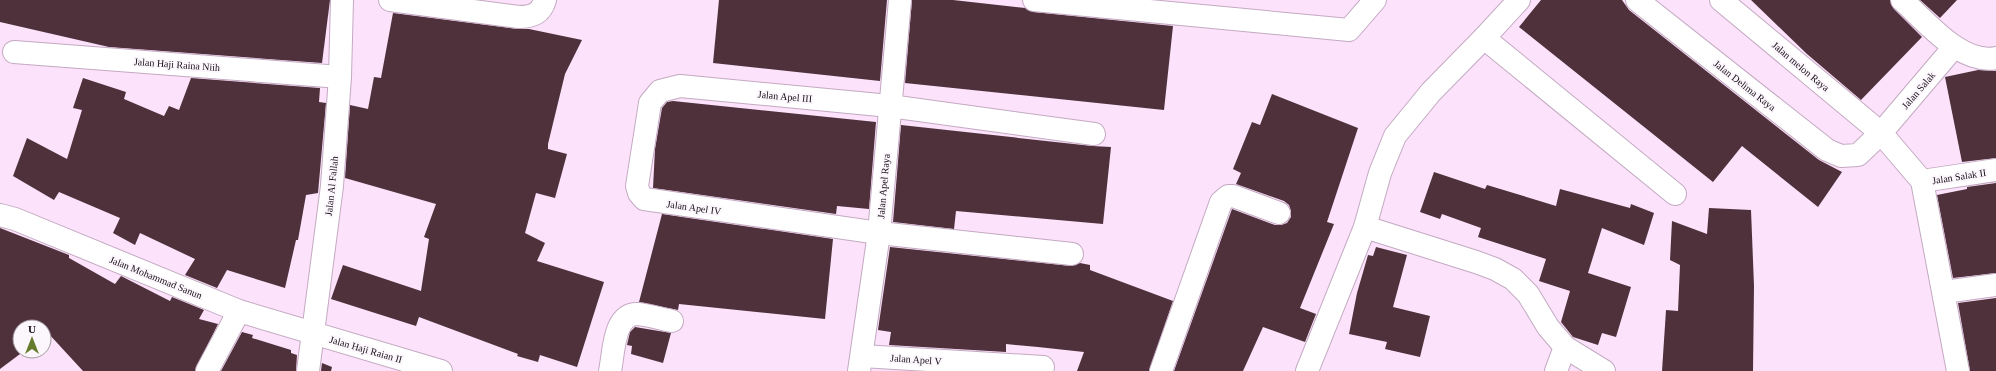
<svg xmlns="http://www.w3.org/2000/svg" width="1996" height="371" viewBox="0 0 1996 371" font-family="'Times New Roman',serif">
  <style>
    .building { fill: #4e313b }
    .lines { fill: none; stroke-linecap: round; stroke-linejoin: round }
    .minor-casing { stroke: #c3aac2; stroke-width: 24 }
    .minor { stroke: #fff; stroke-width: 22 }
    .labels { text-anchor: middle; stroke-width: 4; stroke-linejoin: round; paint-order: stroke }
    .street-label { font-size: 10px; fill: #150d15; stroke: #fcf7fc }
  </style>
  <rect width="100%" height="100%" fill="#fce2fb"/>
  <g class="building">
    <path d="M0,0h330l-8,63 -213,-16 -109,-25z"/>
    <path d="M719,0h168l-7,81 -167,-18z"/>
    <path d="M912,0h41l72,8 8,4 140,14 -9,84 -259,-27z"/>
    <path d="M1541,0h81l7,10 190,150 23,12 -24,35 -76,-61 -29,36 -194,-155z"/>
    <path d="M1751,0h139l4,9 28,28 -61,63 -54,-46z"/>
    <path d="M1920,0h37l-17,18z"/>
    <path d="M393,13l124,16h12l53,11 -17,34 -17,70v5l19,5 -12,44 -19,-5 -11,40 20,10 -8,18 67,21 -27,85 -37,-12 -2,7 -21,-6 1,-2 -99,-37 -3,9 -85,-27 12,-34 78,26 8,-52 -5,-2 12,-33 -91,-26 5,-73 18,4 6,-32 7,1z"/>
    <path d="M1978,70l18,1v87l-34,4 -17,-85z"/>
    <path d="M83,78l43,14 -2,7 40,17 5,-10 10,4 12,-32 129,10 -1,14 7,1 -8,90 -12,2 -8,45h-2l-11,48 -58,-18 -10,18 -32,-13 10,-16 -55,-26 -5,12 -22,-12 7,-15 -61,-26 -5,8 -41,-24 14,-38 40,21 15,-49 -9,-2z"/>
    <path d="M1272,94l86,34 -31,94 7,2 -34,84 16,6 -11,28 -42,-15 -20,44h-69l58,-162 43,16h6l6,-2 4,-6v-6l-2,-6 -5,-4 -48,-17 5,-11 -8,-4 19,-47 8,3z"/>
    <path d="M673,101l203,21 -7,87 -32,-3 -1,8 -183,-26 2,-39 7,-41 5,-6z"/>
    <path d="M901,125l191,21 19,1 -8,77 -147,-13 -2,18 -61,-7z"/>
    <path d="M1434,172l51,17 2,-4 69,21 4,-17 70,19 1,-4 23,9 -10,32 -42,-17 -14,45 43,14 -15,50 -14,-4 -4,12 -25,-8 -12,-15 9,-31 -31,-10 7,-22 -68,-22 3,-9 -39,-14 -2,5 -20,-7z"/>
    <path d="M1996,183v90l-43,5 -16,-83 30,-6v-2z"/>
    <path d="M1709,208l42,2 3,76 -1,85h-91l4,-61 12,1 2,-46 -10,-5 2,-39 35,13z"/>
    <path d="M662,214l171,25 -8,80 -146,-15 -1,6 -39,-8z"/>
    <path d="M0,228l69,27v3l46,26 6,-8 49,25 2,-4 32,13 -5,9 19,5 -23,47h-112l-35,-38 -4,3v-9h-24v24h4l-24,18z"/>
    <path d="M890,247l181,19 9,-3 10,2v5l83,31 -24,70h-72l7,-19 -46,-5 -32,-3v8l-117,-7 2,-13 -13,-2z"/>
    <path d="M1376,247l31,8 -14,52 37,9 -10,41 -35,-8 2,-7 -38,-8 8,-41 11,-38 5,1z"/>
    <path d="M1996,298v73h-26l-12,-68z"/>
    <path d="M635,327l36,6 -8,30 -32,-9 1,-8 -5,-1 3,-13z"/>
    <path d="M242,332l11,3 -1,3 39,12v3l6,2 -1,16h-75z"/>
    <path d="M322,363l10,4 -1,4h-10z"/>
  </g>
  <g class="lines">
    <defs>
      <g id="minor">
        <path d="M390,0l129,17c13,0 22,-3 26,-17"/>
        <path d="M1034,0l315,30 26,-30"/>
        <path d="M1519,0l-35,38 191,156"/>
        <path d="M1637,0l190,150 14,6 17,-1 23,-22 73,-86"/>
        <path d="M1721,0l160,133 41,48 36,190"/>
        <path d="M1902,0c24,21 59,65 94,58"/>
        <path d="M14,52l326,25"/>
        <path d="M1922,181l74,-11"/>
        <path d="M0,215l15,4 224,92 202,60"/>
        <path d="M1365,227l111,35 19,7 18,10 15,15 20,33 17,20 39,24"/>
        <path d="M1072,254l-193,-21 -235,-34 -5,-6 -2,-7 13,-83 10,-12 20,-5 210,20 204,28"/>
        <path d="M1944,292l52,-7"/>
        <path d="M862,356l181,11"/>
        <path d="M207,371l32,-60"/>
        <path d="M308,371l24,-185 8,-109 2,-77"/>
        <path d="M610,371c4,-18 3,-58 28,-57 11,1 23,5 34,7"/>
        <path d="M859,371l20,-138 21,-233"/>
        <path d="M1161,371l60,-169 7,-6h5l46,17"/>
        <path d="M1307,371l58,-144 15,-54 15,-37 36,-44 53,-54"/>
        <path d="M1556,371l9,-24"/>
      </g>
    </defs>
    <use href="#minor" class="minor-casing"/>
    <use href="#minor" class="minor"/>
  </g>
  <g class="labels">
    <g class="street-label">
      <text transform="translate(177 64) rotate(4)" y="4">Jalan Haji Raina Niih</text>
      <text transform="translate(1801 66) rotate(40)" y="4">Jalan melon Raya</text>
      <text transform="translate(1745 85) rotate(38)" y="4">Jalan Delima Raya</text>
      <text transform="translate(1918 90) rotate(-49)" y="4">Jalan Salak</text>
      <text transform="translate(785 96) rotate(5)" y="4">Jalan Apel III</text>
      <text transform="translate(1959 176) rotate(-9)" y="4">Jalan Salak II</text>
      <text transform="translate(331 186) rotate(-84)" y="4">Jalan Al Fallah</text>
      <text transform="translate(883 186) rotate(-85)" y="4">Jalan Apel Raya</text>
      <text transform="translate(694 207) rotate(8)" y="4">Jalan Apel IV</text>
      <text transform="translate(156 277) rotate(22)" y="4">Jalan Mohammad Sanun</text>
      <text transform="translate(366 349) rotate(16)" y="4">Jalan Haji Raian II</text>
      <text transform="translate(916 359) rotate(4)" y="4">Jalan Apel V</text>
    </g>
  </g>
  <g transform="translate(32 339)"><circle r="19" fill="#fcf7fc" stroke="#a099a0"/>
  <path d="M0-3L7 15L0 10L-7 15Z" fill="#667b2b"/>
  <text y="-6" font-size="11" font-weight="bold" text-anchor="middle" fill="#150d15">U</text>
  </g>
</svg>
